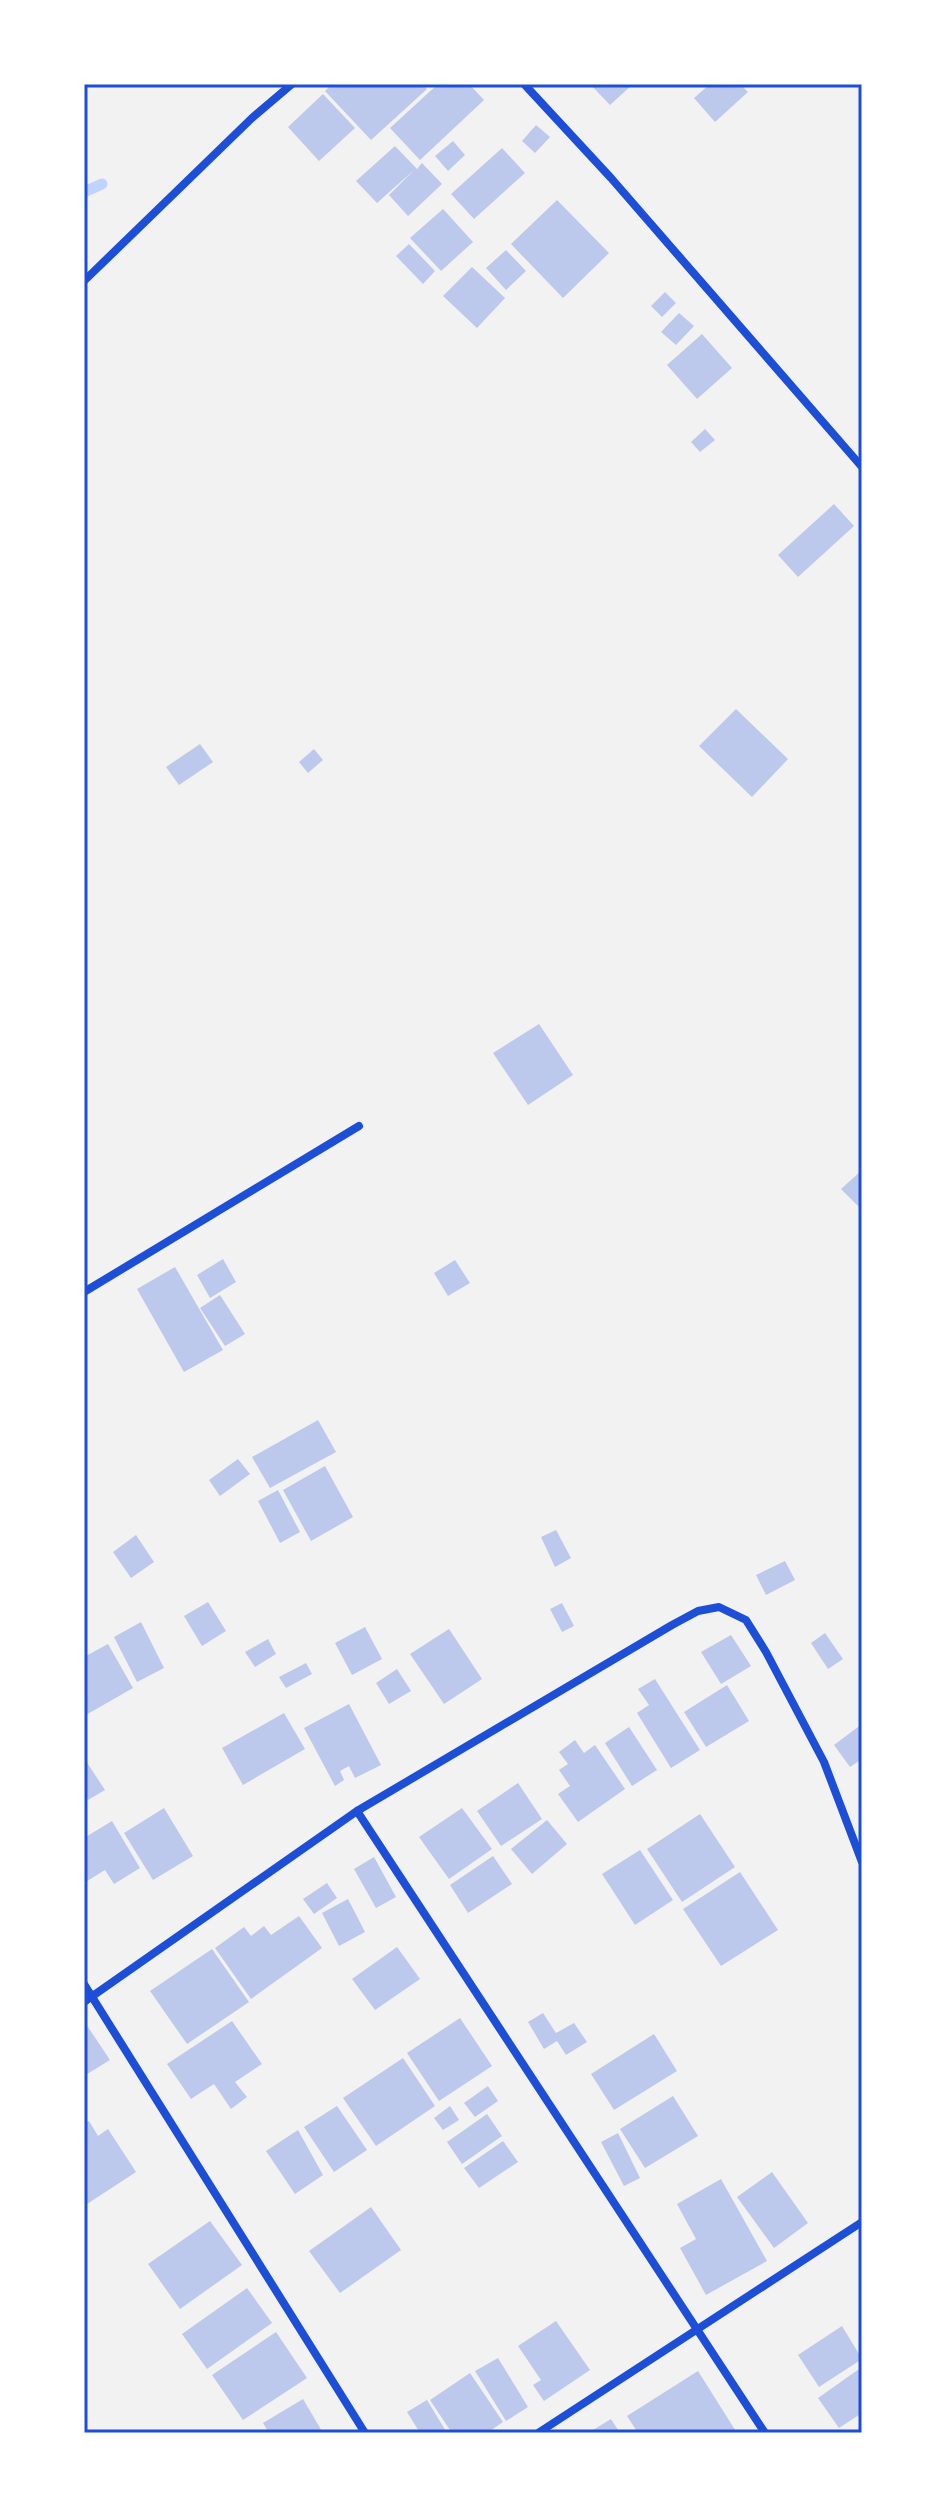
<svg xmlns="http://www.w3.org/2000/svg" width="946" height="2517" viewBox="0 0 946 2517" font-family="'Asap Condensed',sans-serif">
  <style>
    .lines { fill: none; stroke-linecap: round; stroke-linejoin: round }
    .stream { stroke: #bfd3fe; stroke-width: 11 }
    .building { fill: #bdc9ec }
    .minor { stroke: #1d4ed8; stroke-width: 8 }
    .neatline { fill: none; stroke: #1d4ed8; stroke-width: 3 }
  </style>
  <rect width="100%" height="100%" fill="#f2f2f2"/>
  <g class="lines">
    <path class="stream" d="M84,192l18,-8"/>
  </g>
  <g class="building">
    <path d="M332,84h90l5,5 -56,51 -46,-49z"/>
    <path d="M438,84h31l15,16 -64,60 -30,-32z"/>
    <path d="M590,84h43l-23,21z"/>
    <path d="M710,84h30l8,8 -33,30 -21,-24z"/>
    <path d="M323,94l32,34 -36,33 -31,-34z"/>
    <path d="M536,125l14,12 -15,16 -13,-12z"/>
    <path d="M453,141l12,14 -17,16 -13,-15z"/>
    <path d="M395,146l22,23 5,-6 20,21 -34,32 -19,-21 25,-25 -37,33 -21,-22z"/>
    <path d="M502,148l23,25 -51,46 -23,-25z"/>
    <path d="M557,200l52,53 -46,45 -52,-54z"/>
    <path d="M443,209l30,33 -32,29 -31,-33z"/>
    <path d="M409,244l26,27 -12,13 -27,-28z"/>
    <path d="M506,250l20,21 -20,19 -20,-22z"/>
    <path d="M472,267l33,31 -28,30 -34,-32z"/>
    <path d="M665,292l11,11 -14,14 -11,-11z"/>
    <path d="M679,313l15,13 -18,19 -15,-13z"/>
    <path d="M702,334l30,34 -35,31 -30,-34z"/>
    <path d="M705,429l10,11 -15,12 -9,-10z"/>
    <path d="M834,504l20,22 -56,51 -20,-22z"/>
    <path d="M736,709l52,50 -36,38 -53,-51z"/>
    <path d="M200,744l13,18 -34,23 -13,-18z"/>
    <path d="M314,749l9,11 -15,13 -9,-11z"/>
    <path d="M539,1024l34,51 -45,30 -35,-52z"/>
    <path d="M862,1170v40l-21,-21z"/>
    <path d="M223,1259l13,23 -26,16 -13,-23z"/>
    <path d="M455,1260l15,23 -22,13 -14,-23z"/>
    <path d="M175,1267l48,83 -39,22 -47,-83z"/>
    <path d="M220,1295l25,39 -20,12 -25,-38z"/>
    <path d="M318,1420l18,32 -66,36 -18,-31z"/>
    <path d="M238,1459l12,15 -30,22 -11,-16z"/>
    <path d="M325,1466l28,51 -42,24 -28,-51z"/>
    <path d="M278,1490l22,42 -20,11 -22,-42z"/>
    <path d="M556,1530l15,28 -16,9 -14,-30z"/>
    <path d="M136,1535l18,27 -23,16 -18,-26z"/>
    <path d="M785,1561l10,19 -29,15 -10,-20z"/>
    <path d="M208,1602l18,29 -24,15 -18,-30z"/>
    <path d="M562,1603l12,23 -12,6 -12,-23z"/>
    <path d="M141,1622l23,46 -27,14 -23,-45z"/>
    <path d="M365,1627l17,32 -30,16 -17,-32z"/>
    <path d="M449,1629l33,50 -38,25 -34,-50z"/>
    <path d="M825,1633l18,26 -15,10 -17,-26z"/>
    <path d="M731,1635l20,31 -30,18 -20,-32z"/>
    <path d="M268,1639l8,15 -21,13 -10,-15z"/>
    <path d="M108,1644l25,44 -49,28v-59z"/>
    <path d="M306,1663l6,11 -26,14 -7,-11z"/>
    <path d="M397,1669l14,22 -22,13 -13,-21z"/>
    <path d="M655,1679l45,71 -29,18 -34,-55 12,-8 -11,-16z"/>
    <path d="M727,1685l22,36 -43,26 -22,-35z"/>
    <path d="M349,1704l32,61 -26,13 -6,-12 -9,5 4,9 -9,6 -31,-58z"/>
    <path d="M284,1713l21,36 -62,36 -21,-37z"/>
    <path d="M862,1724v35l-12,8 -16,-22z"/>
    <path d="M629,1727l28,43 -25,16 -27,-43z"/>
    <path d="M575,1740l9,13 11,-8 30,44 -47,33 -20,-28 12,-8 -11,-16 9,-6 -9,-12z"/>
    <path d="M84,1758l21,32 -17,10 -4,-7z"/>
    <path d="M518,1783l24,36 -41,27 -24,-35z"/>
    <path d="M164,1808l29,48 -40,24 -29,-47z"/>
    <path d="M462,1808l30,41 -43,30 -30,-42z"/>
    <path d="M700,1814l35,53 -53,35 -35,-53z"/>
    <path d="M547,1820l20,24 -35,30 -21,-25z"/>
    <path d="M112,1821l28,47 -26,16 -9,-14 -21,13v-45z"/>
    <path d="M640,1850l33,50 -38,25 -33,-51z"/>
    <path d="M493,1856l19,28 -44,29 -18,-28z"/>
    <path d="M374,1857l22,40 -20,11 -22,-39z"/>
    <path d="M740,1872l38,58 -57,36 -38,-57z"/>
    <path d="M327,1883l10,15 -23,16 -11,-15z"/>
    <path d="M348,1899l17,33 -26,14 -17,-33z"/>
    <path d="M299,1916l23,32 -71,51 -36,-51 29,-21 7,9 13,-10 7,9z"/>
    <path d="M397,1947l23,32 -45,31 -23,-31z"/>
    <path d="M212,1949l37,53 -62,42 -37,-53z"/>
    <path d="M543,2013l13,20 18,-10 13,19 -21,13 -9,-14 -13,8 -16,-27z"/>
    <path d="M460,2018l32,48 -53,35 -32,-48z"/>
    <path d="M232,2021l30,43 -27,18 12,15 -16,12 -17,-25 -23,15 -24,-35z"/>
    <path d="M88,2027l22,33 -26,16v-46z"/>
    <path d="M654,2034l23,37 -63,39 -23,-36z"/>
    <path d="M403,2058l32,48 -59,40 -33,-48z"/>
    <path d="M488,2086l10,15 -23,16 -11,-14z"/>
    <path d="M673,2096l25,40 -53,32 -25,-39z"/>
    <path d="M337,2106l30,44 -33,22 -30,-45z"/>
    <path d="M450,2106l9,14 -16,10 -9,-12z"/>
    <path d="M487,2114l15,22 -40,28 -15,-22z"/>
    <path d="M89,2121l9,15 10,-7 28,43 -52,34v-82z"/>
    <path d="M298,2130l25,45 -28,19 -29,-43z"/>
    <path d="M618,2133l22,45 -16,8 -23,-44z"/>
    <path d="M503,2141l15,21 -39,26 -15,-20z"/>
    <path d="M772,2172l36,51 -34,25 -37,-51z"/>
    <path d="M721,2179l46,82 -61,34 -26,-47 16,-9 -19,-35z"/>
    <path d="M371,2207l30,43 -61,43 -31,-42z"/>
    <path d="M210,2221l32,44 -62,44 -32,-45z"/>
    <path d="M247,2288l25,35 -65,46 -25,-35z"/>
    <path d="M556,2321l34,49 -46,31 -11,-16 8,-5 -23,-34z"/>
    <path d="M842,2326l20,33 -43,28 -21,-32z"/>
    <path d="M276,2332l31,46 -64,42 -31,-45z"/>
    <path d="M498,2358l30,49 -22,14 -31,-50z"/>
    <path d="M862,2367v46l-23,15 -21,-30z"/>
    <path d="M698,2371l39,62h-99l-11,-17z"/>
    <path d="M470,2373l33,49 -16,11h-35l-22,-33z"/>
    <path d="M303,2399l20,34h-54l-6,-10z"/>
    <path d="M427,2400l20,33h-27l-13,-21z"/>
    <path d="M611,2419l9,14h-32z"/>
  </g>
  <g class="lines">
    <g class="minor">
      <path d="M524,84l87,94 251,289"/>
      <path d="M84,281l168,-163 40,-34"/>
      <path d="M84,1292l275,-166"/>
      <path d="M357,1811l408,622"/>
      <path d="M84,1984l281,449"/>
      <path d="M84,2002l273,-191 315,-186 26,-14 21,-4 27,13 20,32 58,110 38,100"/>
      <path d="M538,2433l324,-211"/>
    </g>
  </g>
  <rect width="946" height="2517" fill="none" stroke="#ffffff" stroke-width="172"/>
  <rect x="86" y="86" width="774" height="2345" class="neatline"/>
</svg>
